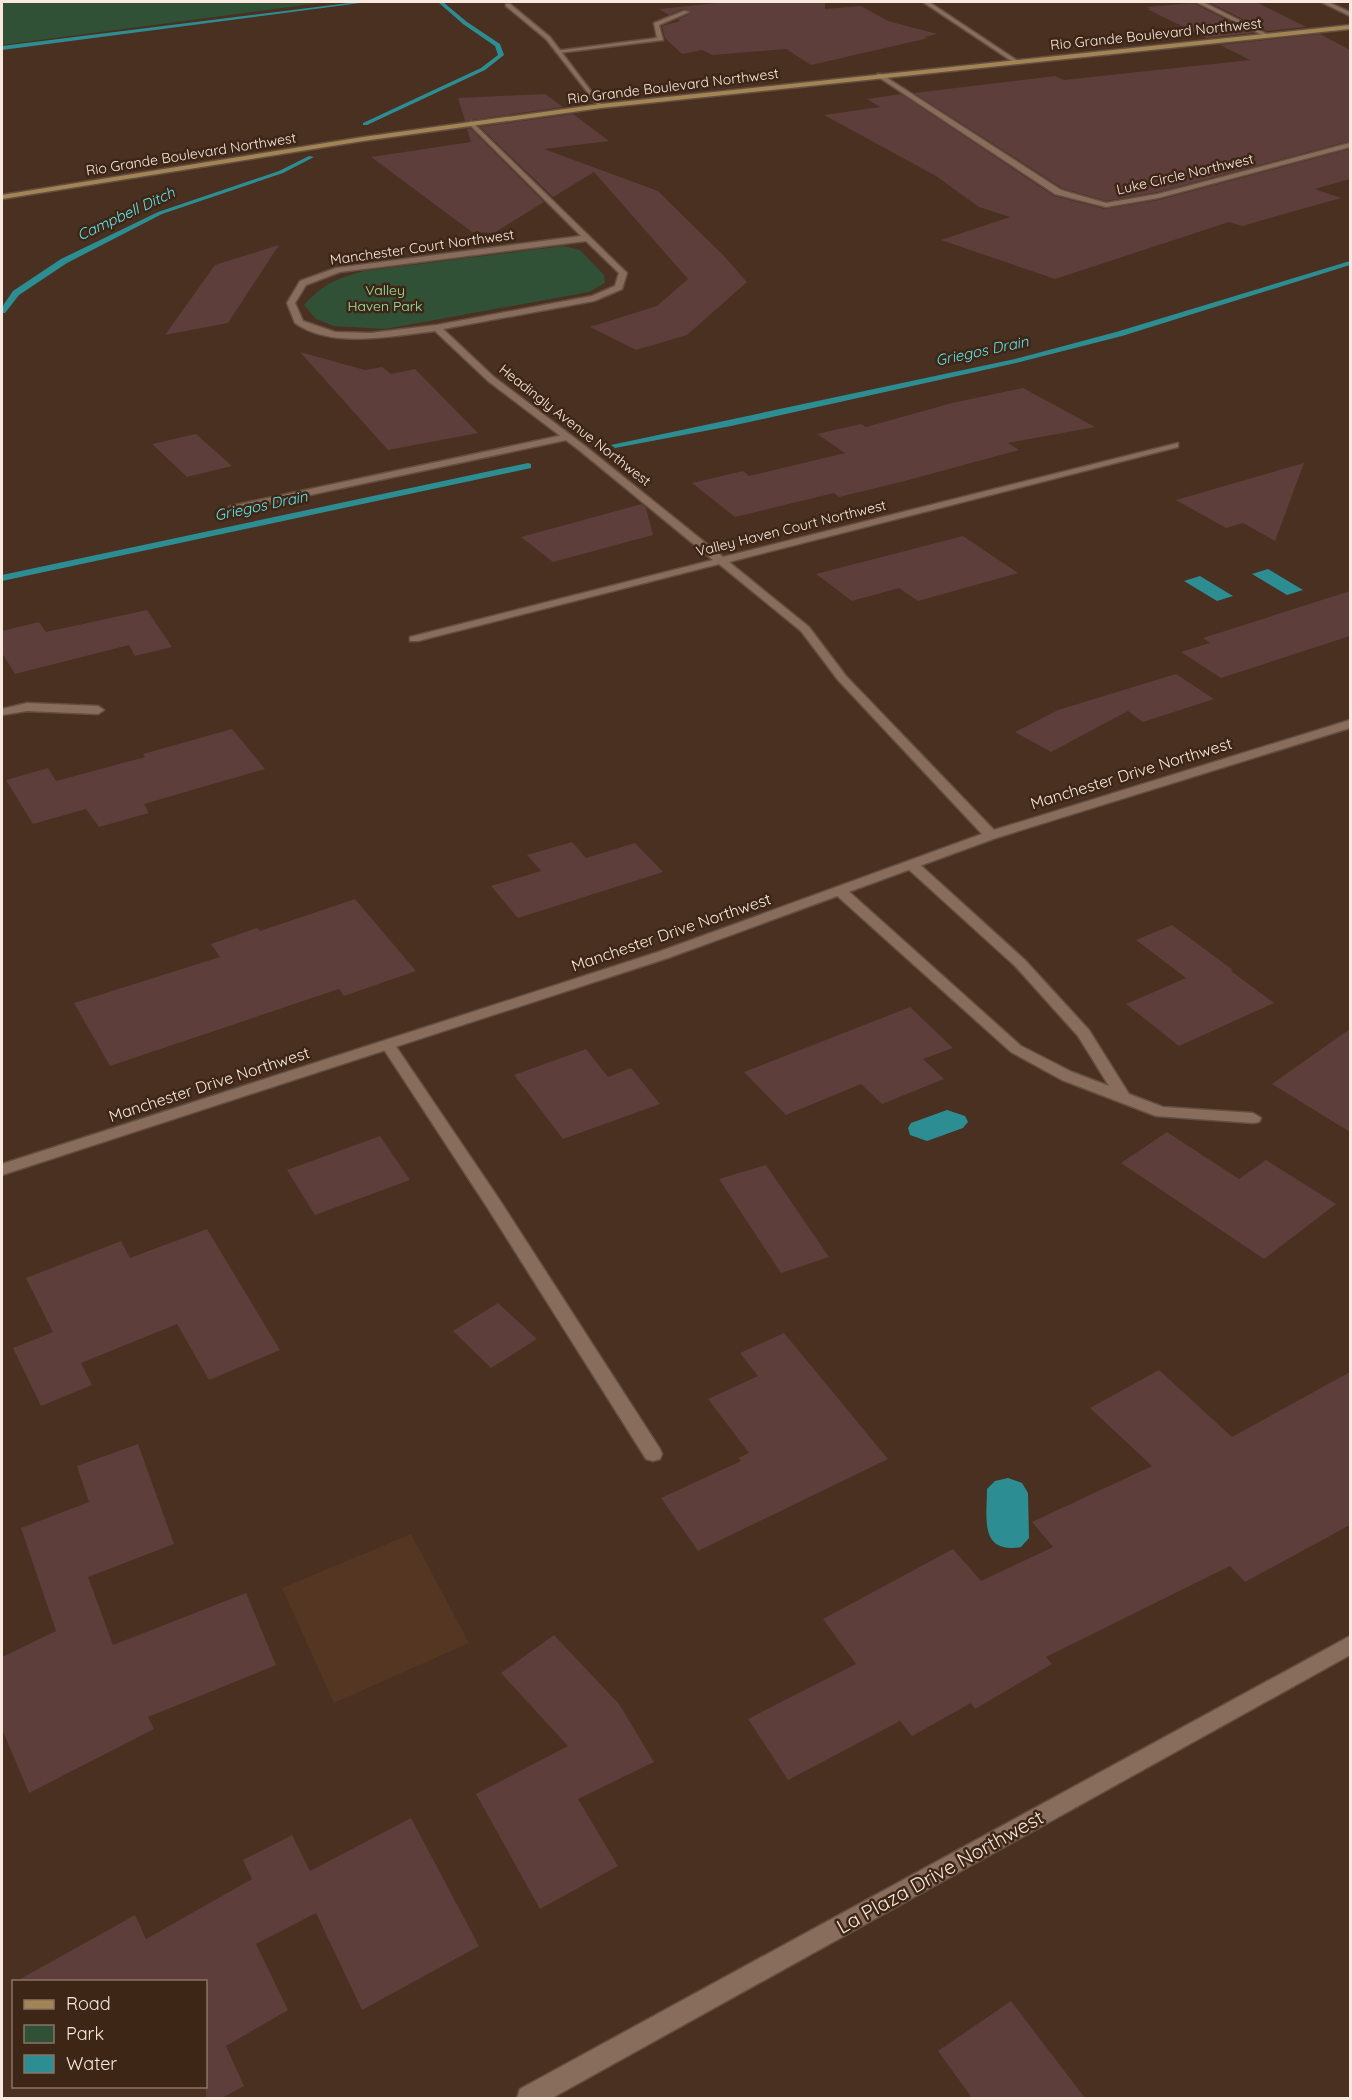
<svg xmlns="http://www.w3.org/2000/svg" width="1352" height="2100" viewBox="0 0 1352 2100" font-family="Quicksand,sans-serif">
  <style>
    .built { fill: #553622 }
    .green { fill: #305135 }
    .water { fill: #2c8e92 }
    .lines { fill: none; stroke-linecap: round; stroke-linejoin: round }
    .stream { fill: #2c8e92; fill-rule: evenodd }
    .building { fill: #5d3e3b }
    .service-casing { stroke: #634e40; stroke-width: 3 }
    .minor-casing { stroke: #634e40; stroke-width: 3 }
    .secondary-casing { stroke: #634e40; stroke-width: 3 }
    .service { fill: #896d5c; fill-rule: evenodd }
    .minor { fill: #896d5c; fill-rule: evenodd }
    .secondary { fill: #a38454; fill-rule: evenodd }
    .labels { text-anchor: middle; stroke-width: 5; stroke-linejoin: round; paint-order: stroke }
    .far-street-label { font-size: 14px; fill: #f8e8de; stroke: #3e2617 }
    .far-park-label { font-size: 14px; fill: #9ae6a5; stroke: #3e2617 }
    .far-water-label { font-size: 15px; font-style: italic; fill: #5fe8ee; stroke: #3e2617 }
    .street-label { font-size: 16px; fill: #f8e8de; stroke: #3e2617 }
    .near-street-label { font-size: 20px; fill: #f8e8de; stroke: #3e2617 }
  </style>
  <rect width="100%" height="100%" fill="#493021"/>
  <path class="built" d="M411,1534l58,109 -135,60 -52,-115z"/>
  <g class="green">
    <path d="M2,2h325l-325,43z"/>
    <path d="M563,246l17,4 24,25 1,8 -16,9 -204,37 -51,-3 -18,-7 -12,-14c20,-22 32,-26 60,-34z"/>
  </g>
  <g class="water">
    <path d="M1268,569l35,21 -16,5 -35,-21z"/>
    <path d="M1200,576l33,20 -16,5 -33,-20z"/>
    <path d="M947,1110l18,6 3,6 -5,6 -36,13 -17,-6 -2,-7 3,-5z"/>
    <path d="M1008,1478l14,5 6,10 1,45 -8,9c-42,7 -34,-29 -34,-58l8,-8z"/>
  </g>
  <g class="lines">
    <g class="stream">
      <path d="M357,2h11l-366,48v-4z"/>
      <path d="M438,2h5l24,20 33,22 4,11 -19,15 -118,55h-4v-2l118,-55 17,-13 -3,-9 -32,-22z"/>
      <path d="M309,156l5,1 -31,16 -121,41 -95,49 -48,32 -14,18h-3v-6l11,-16 48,-32 97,-47 121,-41z"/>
      <path d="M1350,261v4l-228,71 -106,27 -285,63 -116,22 -4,-3 404,-86 101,-27z"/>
      <path d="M528,463l3,1v4l-529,113v-6z"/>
    </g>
  </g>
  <g class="building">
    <path d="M727,2h98v7l36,-3 27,15 49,13 -13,3 5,1 -118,27 -25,-16 -74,6 -10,-5 -20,4 -17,-16 -3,-12 18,-5 -2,-2 12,-5 1,-3 -8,-2 -14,6 -10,-6z"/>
    <path d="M1208,2h48l50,25 -39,4z"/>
    <path d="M1194,3l1,1 58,29 -47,5 -59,-29h3l-3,-2z"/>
    <path d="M1320,34l30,16v91l-192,51 -52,9 -44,-13 -148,-95 141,-17 9,4 186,-20 -30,-15z"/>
    <path d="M545,94l18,13 -98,14 -7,-23z"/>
    <path d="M901,94l153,102 51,13 54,-9 191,-51v30l-35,10 26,9 -99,28 -13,-4 -174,57 -114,-39 69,-23 -31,-10 -43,-31 -112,-61 56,-8 -13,-8z"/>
    <path d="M573,114l36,27 -65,8 114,42 66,65 23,26 -60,53 -51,15 -46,-23 67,-21 31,-27 -94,-107 -41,25 -73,-70z"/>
    <path d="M470,128l74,74 -50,31 -22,-1 -101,-75 100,-15 -4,-13z"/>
    <path d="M279,245l-51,78 -63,12 50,-70z"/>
    <path d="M300,352l65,18 17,-3 9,7 24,-5 63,64 -90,17z"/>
    <path d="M1023,388l72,39 -87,16 11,7 -114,31 -66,16 -5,-4 -99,24 -43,-34 51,-12 6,5 96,-23 -28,-19 44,-10 5,3 86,-24z"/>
    <path d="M196,434l36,32 -45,11 -35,-33z"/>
    <path d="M1304,463l-29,78 -32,-18 -17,5 -50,-28z"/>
    <path d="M642,504l4,4 7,27 -100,27 -32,-25z"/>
    <path d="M963,536l55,37 -100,28 -19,-13 -47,13 -36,-27z"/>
    <path d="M1350,591v45l-129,42 -40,-26 29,-9 -7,-5z"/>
    <path d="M147,610l25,37 -37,9 -6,-11 -114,29 -13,-21v-22l37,-9 7,10z"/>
    <path d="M1176,674l38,25 -71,23 -15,-11 -77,41 -36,-20 43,-22z"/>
    <path d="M232,729l33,40 -121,35 5,9 -50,14 -13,-18 -53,15 -27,-44 42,-12 8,13 89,-24 -2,-3z"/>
    <path d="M572,842l14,16 49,-15 28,29 -145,46 -27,-32 50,-15 -14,-16z"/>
    <path d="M355,899l61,72 -72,25 -5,-7 -229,77 -36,-63 146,-46 -9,-13 46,-16 3,3z"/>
    <path d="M1172,925l61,45 -2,1 43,32 -95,43 -53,-42 60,-26 -50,-38z"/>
    <path d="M910,1007l43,41 -30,11 21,20 -62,25 -21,-20 -75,31 -42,-43z"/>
    <path d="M1350,1029v103l-78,-48z"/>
    <path d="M586,1049l22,28 23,-9 29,36 -97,35 -49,-64z"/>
    <path d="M1167,1132l72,47 27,-19 70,44 -72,55 -143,-96z"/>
    <path d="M380,1136l30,44 -95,35 -28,-45z"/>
    <path d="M766,1165l63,92 -48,16 -62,-94z"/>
    <path d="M207,1229l73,121 -71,30 -32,-56 -96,39 11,22 -51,21 -28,-58 40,-16 -27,-54 95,-37 9,17z"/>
    <path d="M498,1303l39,36 -46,29 -38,-37z"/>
    <path d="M784,1333l104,126 -190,92 -37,-53 80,-37 -3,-3 11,-5 -41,-54 50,-23 -18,-23z"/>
    <path d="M1159,1370l73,67 118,-65v153l-105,57 -15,-16 -184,91 6,7 -77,45 -4,-6 -59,33 -12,-15 -112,59 -40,-61 108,-55 -33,-45 130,-70 28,32 72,-34 -21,-25 120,-56 -62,-58z"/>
    <path d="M138,1444l36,100 -86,33 25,68 133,-52 30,72 -128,52 6,12 -125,64 -27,-64v-72l54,-26 -35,-103 68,-26 -12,-36z"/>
    <path d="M554,1635l65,69 35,58 -76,37 40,67 -78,43 -64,-115 92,-48 -67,-73z"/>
    <path d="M411,1818l68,128 -117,64 -46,-97 -60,31 32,66 -62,36 18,40 -22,12h-16v-116h-191l120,-67 11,24 106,-60 -9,-19 49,-25 18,36z"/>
    <path d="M1011,2001l74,97h-113l-34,-47z"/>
  </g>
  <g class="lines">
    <defs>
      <g id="service">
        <path d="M1196,2h7l66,33 -5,1z"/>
        <path d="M1321,2h7l22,10v4z"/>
        <path d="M684,11l5,1 -30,13 4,15 -105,13 -3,-2 102,-13 -3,-15z"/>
        <path d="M568,434l5,3 -2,2 -340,73 -5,-3 5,-3z"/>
        <path d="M911,860l5,1 109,99 64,70 40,64 34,13 90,6 8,5 -2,4 -6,1 -97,-7 -94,-36 -51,-28 -176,-158 -2,-3 2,-3h10l176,158 51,26 37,14 -31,-50 -63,-70 -109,-99 -2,-3z"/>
        <path d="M388,1040l5,2 106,157 161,250 2,5 -2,5 -7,2 -7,-2 -159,-252 -106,-162z"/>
      </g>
      <g id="minor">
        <path d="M923,2h6l89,59 -5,1z"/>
        <path d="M506,4h4l40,33 53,70h-4l-53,-68 -40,-33z"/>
        <path d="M877,74h4l180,116 45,13 52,-9 192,-51v4l-192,51 -52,9 -51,-13 -178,-118z"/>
        <path d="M471,121l156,152 -5,16 -28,12 -151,28 51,48 91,69 138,111 455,-114v4l-449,115 80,65 37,49 148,154 356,-110v8l-354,110 -328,120 -666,217v-11l656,-212 324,-118 -144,-154 -37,-49 -82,-67 -301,77h-8v-4l303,-77 -134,-110 -91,-69 -53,-50c-42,5 -104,18 -140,-8l-8,-20 13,-22 36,-13 245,-32 -112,-112zM586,241l33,32 -4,13 -23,10 -155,29 -66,8 -36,-1 -32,-11 -8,-18 11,-18 34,-13z"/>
        <path d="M27,703l71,3 6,4 -6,4 -71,-3 -25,4v-6z"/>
        <path d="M1350,1636v19l-798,443h-35l3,-9z"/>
      </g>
      <path id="secondary" d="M1350,25v4l-749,79 -238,33 -361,58v-4l361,-58 238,-33z"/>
    </defs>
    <use href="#service" class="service-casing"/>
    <use href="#minor" class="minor-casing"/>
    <use href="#secondary" class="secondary-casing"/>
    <use href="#service" class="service"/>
    <use href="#minor" class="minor"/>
    <use href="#secondary" class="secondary"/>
  </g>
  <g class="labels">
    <g class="far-street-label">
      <text transform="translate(1156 34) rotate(-6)" y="5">Rio Grande Boulevard Northwest</text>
      <text transform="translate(673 86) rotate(-7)" y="5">Rio Grande Boulevard Northwest</text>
      <text transform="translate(191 154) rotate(-9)" y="5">Rio Grande Boulevard Northwest</text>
      <text transform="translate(1185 174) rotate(-13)" y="5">Luke Circle Northwest</text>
      <text transform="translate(422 247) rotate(-8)" y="5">Manchester Court Northwest</text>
      <text transform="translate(575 425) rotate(38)" y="5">Headingly Avenue Northwest</text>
      <text transform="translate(791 528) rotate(-14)" y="5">Valley Haven Court Northwest</text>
    </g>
    <g class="far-park-label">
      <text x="385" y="295">Valley<tspan x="385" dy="16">Haven Park</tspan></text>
    </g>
    <g class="far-water-label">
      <text transform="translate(126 214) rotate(-25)" y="5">Campbell Ditch</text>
      <text transform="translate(982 351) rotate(-12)" y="5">Griegos Drain</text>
      <text transform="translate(261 506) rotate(-12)" y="5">Griegos Drain</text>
    </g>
    <g class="street-label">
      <text transform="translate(1131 773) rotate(-17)" y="6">Manchester Drive Northwest</text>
      <text transform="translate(671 932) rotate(-19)" y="6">Manchester Drive Northwest</text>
      <text transform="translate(209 1084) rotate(-18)" y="6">Manchester Drive Northwest</text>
    </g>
    <g class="near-street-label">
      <text transform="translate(940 1872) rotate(-29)" y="7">La Plaza Drive Northwest</text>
    </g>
  </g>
  <rect width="1352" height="2100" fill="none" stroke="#f8e8de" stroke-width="6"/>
  <rect x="12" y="1980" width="195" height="108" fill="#3e2617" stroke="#887467" stroke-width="1.5"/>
  <rect x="24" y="2000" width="30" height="9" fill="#a38454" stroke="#887467" stroke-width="1.5"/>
  <text x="66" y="2010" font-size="18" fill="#f8e8de">Road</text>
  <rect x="24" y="2025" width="30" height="18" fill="#305135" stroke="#887467" stroke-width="1.5"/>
  <text x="66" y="2040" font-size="18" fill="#f8e8de">Park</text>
  <rect x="24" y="2055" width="30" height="18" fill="#2c8e92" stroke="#887467" stroke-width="1.5"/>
  <text x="66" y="2070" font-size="18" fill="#f8e8de">Water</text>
</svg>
